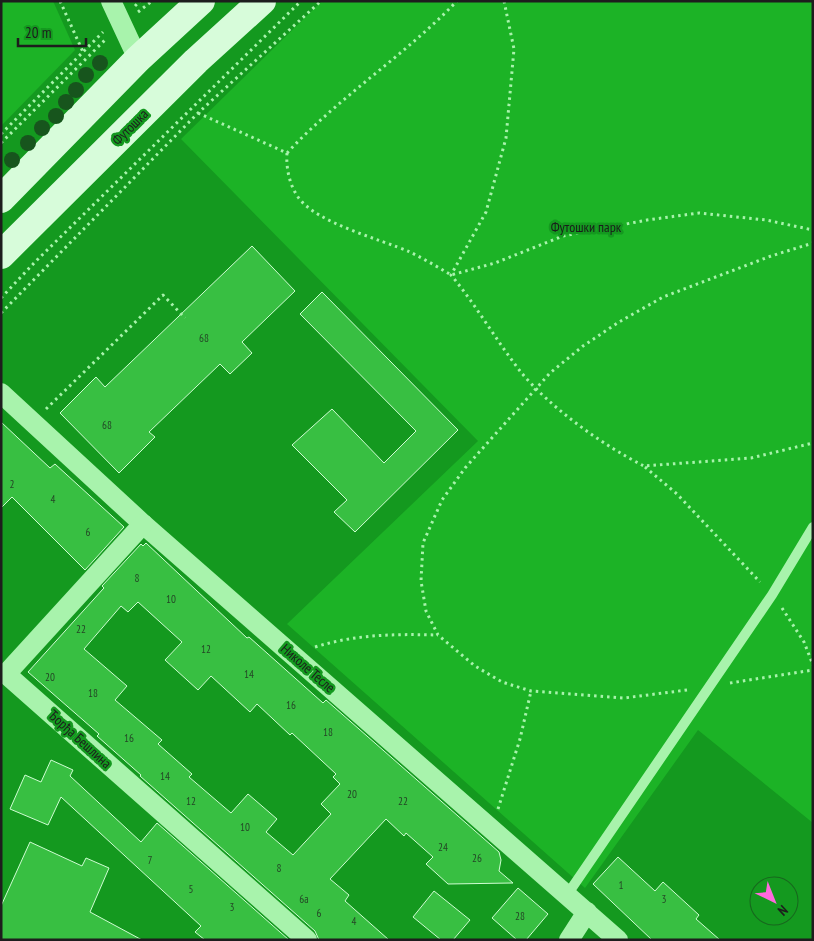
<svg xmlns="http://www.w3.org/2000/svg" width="814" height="941" viewBox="0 0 814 941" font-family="'PT Sans Narrow',sans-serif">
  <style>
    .green { fill: #1cb326 }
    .building { fill: #38bf42; stroke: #cffdd2; fill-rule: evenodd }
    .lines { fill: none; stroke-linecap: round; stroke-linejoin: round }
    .path { stroke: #a8f3ac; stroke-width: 3; stroke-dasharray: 2.5 4; stroke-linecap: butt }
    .service { stroke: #a8f3ac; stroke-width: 10 }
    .minor { stroke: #a8f3ac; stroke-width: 20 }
    .secondary { stroke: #d7fcda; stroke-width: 28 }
    .tree { fill: #17551d }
    .labels { text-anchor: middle; stroke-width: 5; stroke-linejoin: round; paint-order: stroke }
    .number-label { font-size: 11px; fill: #244626 }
    .street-label { font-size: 14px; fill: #1d1d1d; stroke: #14991f }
    .park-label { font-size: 14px; fill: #1a1d1b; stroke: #14991f }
  </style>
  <rect width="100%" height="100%" fill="#14991f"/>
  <g class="green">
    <path d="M1,1h52l22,49 -74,76z"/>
    <path d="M322,1h491v822l-115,-93 -113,158 -298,-264 191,-183 -297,-302z"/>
  </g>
  <g class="building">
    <path d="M252,246l43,45 -53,51 10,11 -22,21 -10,-10 -71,68 6,5 -36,36 -59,-60 36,-36 9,10z"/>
    <path d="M322,292l136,138 -103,102 -21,-20 13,-12 -55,-55 40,-36 52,54 32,-32 -116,-117z"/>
    <path d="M1,422l49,46 5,-4 69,63 -39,43 -73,-73 -11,11z"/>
    <path d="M146,543l101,95 2,-1 74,66 3,-3 173,152 2,8 -2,11 14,12 -65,1 -22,-20 7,-7 -27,-24 -2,3 -18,-17 -56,60 19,16 -4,6 44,39h-70l-4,-9 -175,-155 1,-1 -44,-39 2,-2 -71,-62 75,-83 1,-1 -2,-2 39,-42 2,2zM138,602l44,40 -17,18 33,30 13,-14 39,36 7,-8 33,31 2,-2 44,41 -3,3 7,7 -19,20 10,10 -38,41 -27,-23 11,-13 -29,-25 -17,19 -42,-36 3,-3 -34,-30 4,-4 -47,-40 12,-14 -43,-37 37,-43 7,6z"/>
    <path d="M51,760l22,10 -3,6 71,66 16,-19 132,117h-84l-10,-8 6,-6 -140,-129 -13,28 -38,-16 15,-34 16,7z"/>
    <path d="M30,842l52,24 4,-8 23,10 -19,44 52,28h-141v-34z"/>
    <path d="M618,857l37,34 8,-9 36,33 -3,4 24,21h-68l-59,-56z"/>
    <path d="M518,888l30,26 -22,26h-9l-25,-22z"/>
    <path d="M434,891l36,29 -17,20h-12l-28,-23z"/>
  </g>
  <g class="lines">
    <g class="path">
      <path d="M60,1l23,51"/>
      <path d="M504,1l10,48 -8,89 -20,74 -35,63c25,30 45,65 69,96 29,36 84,75 124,95l107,-8 62,-15"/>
      <path d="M135,6l5,-5"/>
      <path d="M138,12l14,-11"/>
      <path d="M198,113l89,40c52,-56 117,-97 170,-152"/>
      <path d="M1,134l102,-102"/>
      <path d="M1,143l106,-105"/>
      <path d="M287,153c-1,14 2,31 11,44 18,26 82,42 112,55 14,7 28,15 41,23l44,-12 68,-27 84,-16 52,-7 67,7 47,10"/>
      <path d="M1,298l34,-36 266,-261"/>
      <path d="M1,313l197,-200 123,-112"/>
      <path d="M46,409l117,-114 22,23"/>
      <path d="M645,467l32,27 83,88"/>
      <path d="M782,608l22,34 9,23"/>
      <path d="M315,647c42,-13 80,-13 123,-12"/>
      <path d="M730,683l83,-13"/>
      <path d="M687,690l-63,8 -93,-7 -29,-9 -27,-16 -37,-31 -12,-24 -5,-30 2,-38 19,-43 23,-32 85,-95 33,-27 36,-24 44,-25 108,-41 42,-13"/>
      <path d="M498,809l22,-70 11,-48"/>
    </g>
    <path class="service" d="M567,895l205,-300 41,-68"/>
    <g class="minor">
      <path d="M111,1l27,58"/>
      <path d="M1,393l142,131 475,416"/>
      <path d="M143,524l-137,150 301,266"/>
      <path d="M569,940l18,-28"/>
    </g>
    <g class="secondary">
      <path d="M1,199l137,-140 63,-58"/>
      <path d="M1,255l195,-194 66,-60"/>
    </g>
  </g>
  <g class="tree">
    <circle cx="100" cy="63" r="8"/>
    <circle cx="86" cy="75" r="8"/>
    <circle cx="76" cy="90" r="8"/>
    <circle cx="66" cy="102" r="8"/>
    <circle cx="56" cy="116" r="8"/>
    <circle cx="42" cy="128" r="8"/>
    <circle cx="28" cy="143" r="8"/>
    <circle cx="12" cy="160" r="8"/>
  </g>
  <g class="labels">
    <g class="number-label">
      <text x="204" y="342">68</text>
      <text x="107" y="429">68</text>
      <text x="12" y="488">2</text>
      <text x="53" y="503">4</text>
      <text x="88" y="536">6</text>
      <text x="137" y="582">8</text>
      <text x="171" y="603">10</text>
      <text x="81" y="633">22</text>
      <text x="206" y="653">12</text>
      <text x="249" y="678">14</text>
      <text x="50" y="681">20</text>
      <text x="93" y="697">18</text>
      <text x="291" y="709">16</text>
      <text x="328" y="736">18</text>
      <text x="129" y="742">16</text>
      <text x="165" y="780">14</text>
      <text x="352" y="798">20</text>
      <text x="191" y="805">12</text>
      <text x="403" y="805">22</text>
      <text x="245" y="831">10</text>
      <text x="443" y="851">24</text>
      <text x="477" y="862">26</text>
      <text x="150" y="864">7</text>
      <text x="279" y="872">8</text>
      <text x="621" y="889">1</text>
      <text x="191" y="893">5</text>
      <text x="304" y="903">6a</text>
      <text x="664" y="903">3</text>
      <text x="232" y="911">3</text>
      <text x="319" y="917">6</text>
      <text x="520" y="920">28</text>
      <text x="354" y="925">4</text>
    </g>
    <g class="street-label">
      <text transform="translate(130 127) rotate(-45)" y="5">Футошка</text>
      <text transform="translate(308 668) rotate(41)" y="5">Николе Тесле</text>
      <text transform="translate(80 739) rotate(42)" y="5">Ђорђа Бешлина</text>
    </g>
    <g class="park-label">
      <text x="586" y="232">Футошки парк</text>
    </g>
  </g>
  <rect width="814" height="941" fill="none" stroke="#1d1d1d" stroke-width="5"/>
  <g transform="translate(774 901) rotate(137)"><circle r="24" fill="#14991f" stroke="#18671e"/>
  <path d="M0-4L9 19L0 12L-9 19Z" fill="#ff69dd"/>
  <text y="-8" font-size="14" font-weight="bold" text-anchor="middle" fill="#1d1d1d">N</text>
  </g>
  <path d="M18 38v8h68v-8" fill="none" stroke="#1d1d1d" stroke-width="2.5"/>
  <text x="25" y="38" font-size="15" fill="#1d1d1d" stroke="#14991f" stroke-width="4" paint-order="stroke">20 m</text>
</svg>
